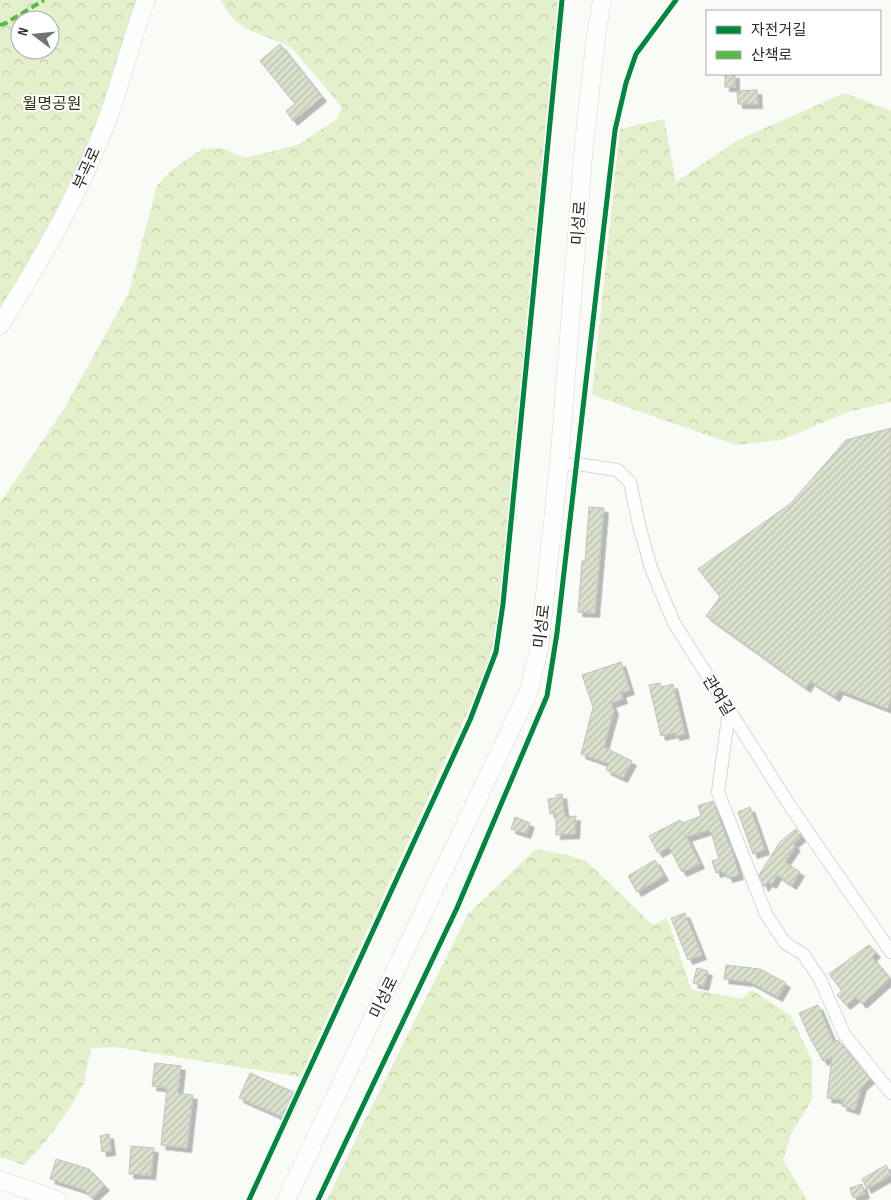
<svg xmlns="http://www.w3.org/2000/svg" width="891" height="1200" viewBox="0 0 891 1200" font-family="'Sofia Sans Condensed','Noto Sans KR',sans-serif">
  <style>
    .forest { fill: url(#forest-crowns); fill-rule: evenodd }
    .building { fill: url(#building-hatch); stroke: #c1c2bf; filter: url(#shadow) }
    .lines { fill: none; stroke-linecap: round; stroke-linejoin: round }
    .street-casing { stroke: #d7d8d5; stroke-width: 14 }
    .secondary-casing { stroke: #d7d8d5; stroke-width: 19 }
    .street { stroke: #fefefe; stroke-width: 12 }
    .secondary { stroke: #fefefe; stroke-width: 18 }
    .quiet { stroke: #58b947; stroke-width: 4; stroke-dasharray: 8 4; stroke-linecap: butt }
    .cycleway-casing { stroke: #fff; stroke-width: 8 }
    .cycleway { stroke: #00873e; stroke-width: 5 }
    .labels { text-anchor: middle; stroke-width: 4; stroke-linejoin: round; paint-order: stroke }
    .park-label { font-size: 16px; fill: #2f3914; stroke: #fff }
    .street-label { font-size: 16px; fill: #2b2c2a; stroke: #fff }
  </style>
  <defs>
    <pattern id="forest-crowns" width="20" height="18" patternUnits="userSpaceOnUse" patternTransform="scale(1.25)"><rect width="20" height="18" fill="#e4efcb"/><path d="M2 6a3 3 0 1 1 6 0M12 15a3 3 0 1 1 6 0" fill="none" stroke="#c4cdae"/></pattern>
    <pattern id="building-hatch" width="6" height="6" patternUnits="userSpaceOnUse" patternTransform="scale(1.25)"><rect width="6" height="6" fill="#d9e0cc"/><path d="M-1 1l2-2M0 6l6-6M5 7l2-2" fill="none" stroke="#bac0af"/></pattern>
    <filter id="shadow"><feDropShadow dx="4.5" dy="4.5" stdDeviation="0" flood-color="#0004"/></filter>
  </defs>
  <rect width="100%" height="100%" fill="#f9fbf7"/>
  <g class="forest">
    <path d="M0,0h143l-51,146 -92,169zM20,20h30v30h-30z"/>
    <path d="M220,0h338l-58,599 -8,51 -14,39 -178,388 -185,-30 -24,1 -7,35 -15,26 -23,32 -22,24 -24,-8v-654l64,-94 65,-117 28,-107 16,-16 29,-20 21,-1 21,10 54,-13 39,-26 5,-12 -51,-60 -42,-17 -15,-10z"/>
    <path d="M845,93l46,18v291l-40,9 -70,29 -45,5 -144,-50 28,-266 44,-10 12,63 62,-42z"/>
    <path d="M536,849l32,6 19,7 66,63 14,-7 24,71 50,10 11,-9 39,26 21,44v40l-21,34 -8,26 24,40h-480l36,-76 105,-210z"/>
  </g>
  <g class="building">
    <path d="M280,44l42,53 -29,24 -7,-10 9,-7 -35,-43z"/>
    <rect x="725" y="74" width="10" height="13"/>
    <path d="M757,90l1,14h-20l-1,-13z"/>
    <path d="M891,428v270l-3,11 -49,-19 -4,7 -25,-16 -4,7 -100,-72 14,-19 -22,-28 92,-65 56,-64z"/>
    <path d="M589,507l15,1 -9,105 -17,-1 4,-51h3z"/>
    <path d="M621,662l9,28 -9,3 2,6 -12,4 3,7 -10,37 28,14 -9,17 -17,-8 3,-6 -28,-10 12,-47 -11,-32z"/>
    <path d="M660,683l1,4 12,-3 12,50 -10,2v-3l-14,3 -12,-51z"/>
    <path d="M562,794l3,23 11,-1 -1,18 -19,1v-22l-6,1 -2,-15 8,-1v-3z"/>
    <path d="M713,801l16,44 1,-1 2,6 7,25 -11,3 -2,-5 -3,1 -1,-3 -6,2 -4,-12 7,-2 -8,-27h-2l-1,-2 -21,7 13,27 -18,8 -13,-25 -11,6 -9,-17 31,-16 2,3 19,-7 -3,-10z"/>
    <path d="M750,807l15,43 -12,4 -15,-42z"/>
    <path d="M515,817l15,6 -4,11 -15,-5z"/>
    <path d="M796,829l5,8 -8,7 3,2 -11,16 15,10 -8,13 -15,-10 -5,9 -4,-2 -4,5 -5,-12 21,-33z"/>
    <path d="M655,860l9,16 -27,16 -9,-16z"/>
    <path d="M685,913l17,42 -14,5 -17,-42z"/>
    <path d="M869,945l7,8 -4,4 18,22 -28,25 -6,-7 -10,8 -9,-10 5,-4 -13,-17z"/>
    <path d="M726,965l34,4 26,14 -8,14 -28,-15 -26,-3z"/>
    <path d="M697,968l11,3 -4,15 -11,-3z"/>
    <path d="M818,1005l16,38 4,-3 32,39 -8,7 -7,24 -13,-4 2,-6 -17,-2 5,-41 -9,4 -13,-23 -11,-25z"/>
    <path d="M155,1063l26,3 -3,27 15,2 -6,53 -26,-3 6,-57 -15,-2z"/>
    <path d="M250,1073l46,20 -12,25 -45,-20z"/>
    <path d="M109,1134l2,17 -9,1 -2,-16z"/>
    <path d="M131,1146l23,2 -3,27 -22,-1z"/>
    <path d="M56,1159l33,10 16,17 -13,12 -8,-8 -34,-11z"/>
    <path d="M886,1165l5,10 -24,14 -5,-10z"/>
    <path d="M862,1184l3,10 -12,4 -3,-10z"/>
  </g>
  <g class="lines">
    <defs>
      <g id="street">
        <path d="M559,465l18,-1 40,6 13,12 9,43 12,43 23,55 116,183 101,146"/>
        <path d="M729,711l-11,81 48,122 19,29 18,11 17,25 24,55 47,59"/>
      </g>
      <g id="secondary">
        <path d="M0,325c43,-67 83,-138 110,-213 13,-37 22,-75 36,-112"/>
        <path d="M0,1180l57,20"/>
        <path d="M286,1200l242,-507 11,-44 20,-184 25,-321 12,-108 6,-36"/>
      </g>
    </defs>
    <use href="#street" class="street-casing"/>
    <use href="#secondary" class="secondary-casing"/>
    <use href="#street" class="street"/>
    <use href="#secondary" class="secondary"/>
    <path class="quiet" d="M0,25l6,-2 38,-23"/>
    <defs>
      <g id="cycleway">
        <path d="M249,1200l221,-480 26,-68 7,-48 59,-604"/>
        <path d="M318,1200l139,-292 90,-212 10,-63 58,-503 11,-47 10,-29 40,-54"/>
      </g>
    </defs>
    <use href="#cycleway" class="cycleway-casing"/>
    <use href="#cycleway" class="cycleway"/>
  </g>
  <g class="labels">
    <g class="park-label">
      <text x="52" y="109">월명공원</text>
    </g>
    <g class="street-label">
      <text transform="translate(86 168) rotate(-66)" y="6">부곡로</text>
      <text transform="translate(578 223) rotate(-86)" y="6">미성로</text>
      <text transform="translate(541 626) rotate(-83)" y="6">미성로</text>
      <text transform="translate(719 695) rotate(58)" y="6">관여길</text>
      <text transform="translate(383 997) rotate(-64)" y="6">미성로</text>
    </g>
  </g>
  <rect x="706" y="10" width="175" height="65" fill="#ffffff" stroke="#aaabaa"/>
  <rect x="716" y="26" width="25" height="8" fill="#00873e" stroke="#aaabaa"/>
  <text x="751" y="35" font-size="15" fill="#2b2c2a">자전거길</text>
  <rect x="716" y="51" width="25" height="8" fill="#58b947" stroke="#aaabaa"/>
  <text x="751" y="60" font-size="15" fill="#2b2c2a">산책로</text>
  <g transform="translate(35 35) rotate(286)"><circle r="24" fill="#ffffff" stroke="#aaabaa"/>
  <path d="M0-4L9 19L0 12L-9 19Z" fill="#737472"/>
  <text y="-8" font-size="14" font-weight="bold" text-anchor="middle" fill="#2b2c2a">N</text>
  </g>
</svg>
